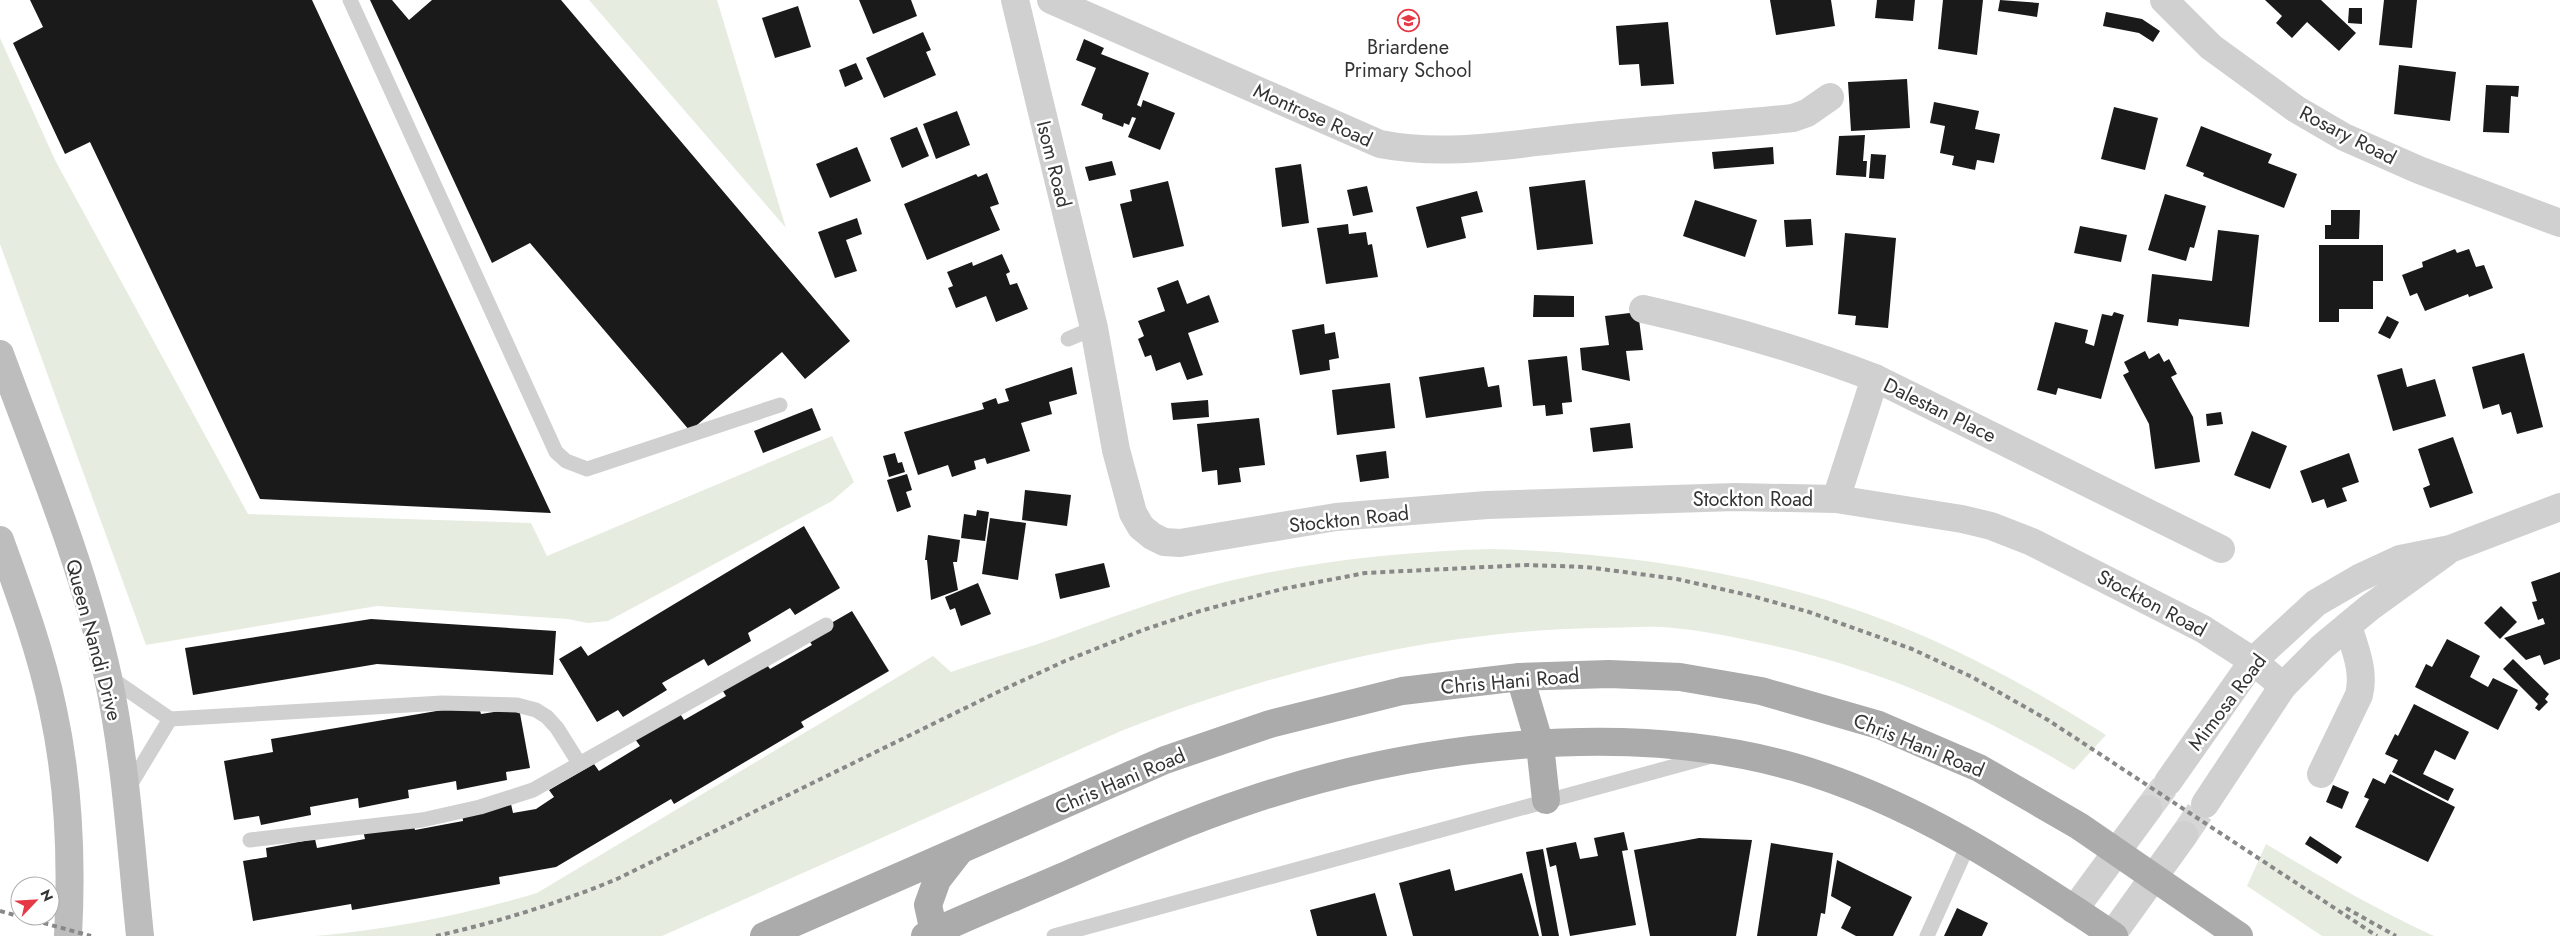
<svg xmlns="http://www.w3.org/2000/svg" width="2560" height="936" viewBox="0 0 2560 936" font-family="Jost,sans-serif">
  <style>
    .green { fill: #e6ecdf }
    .building { fill: #1a1a1a }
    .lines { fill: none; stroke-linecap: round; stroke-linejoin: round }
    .street-tunnel { stroke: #d6d6d6; stroke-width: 28; stroke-dasharray: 28 14; stroke-linecap: butt }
    .lane { stroke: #d0d0d0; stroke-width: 15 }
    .street { stroke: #d0d0d0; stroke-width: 28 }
    .secondary { stroke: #bdbdbd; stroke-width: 28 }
    .primary { stroke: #ababab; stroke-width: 28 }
    .rail { stroke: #888; stroke-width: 4; stroke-dasharray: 5 4; stroke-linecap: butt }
    .labels { text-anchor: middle; stroke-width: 5; stroke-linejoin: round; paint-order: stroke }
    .poi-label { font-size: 20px; fill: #333; stroke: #fff }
    .street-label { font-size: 20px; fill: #333; stroke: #fff }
  </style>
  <rect width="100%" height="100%" fill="#fff"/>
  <g class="green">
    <path d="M589,0h128l69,228z"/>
    <path d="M0,38l55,122 193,354 283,9 16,33 285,-120 22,46 -22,19 -224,120 -20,2 -20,-4 -191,-13 -231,39 -146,-401z"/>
    <path d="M1489,549c160,4 320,31 465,101 53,25 103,54 152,85l-32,35c-100,-60 -204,-105 -318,-128 -31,-7 -63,-13 -94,-15 -21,-1 -44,1 -65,1 -165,3 -323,43 -476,103l-459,205h-346c76,-7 148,-21 221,-43l396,-237 18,16c35,-12 70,-22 104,-34 53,-19 104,-39 158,-53 91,-23 182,-33 276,-36z"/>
    <path d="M2266,844c55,33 109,65 168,92h-112l-75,-50z"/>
  </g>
  <g class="building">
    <path d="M30,0h282l239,513 -291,-14 -170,-357 -25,12 -52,-111 30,-16z"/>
    <path d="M370,0h22l17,20 23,-20h129l289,341 -45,38 -23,-27 -92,79 -160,-188 -38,20z"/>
    <path d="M859,0h52l6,16 -44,18z"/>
    <path d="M1770,0h61l4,26 -59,9z"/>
    <path d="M1877,0h38l-2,21 -38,-3z"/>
    <path d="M1943,0h40l-6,55 -39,-6z"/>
    <path d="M2000,0l39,3 -2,14 -39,-6z"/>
    <path d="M2265,0h56l35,33 -17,18 -32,-29 -15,16 -16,-15 6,-7z"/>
    <path d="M2384,0h33l-5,48 -33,-3z"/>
    <path d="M798,6l13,41 -36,11 -13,-40z"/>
    <path d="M2349,8h13v16l-14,-1z"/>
    <path d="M2106,12l36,7 18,12 -7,11 -14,-9 -36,-7z"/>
    <path d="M1668,22l6,62 -33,2 -2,-22 -20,1 -3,-39z"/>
    <path d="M923,32l8,18 -5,2 10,23 -52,23 -18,-40z"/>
    <path d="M1084,39l20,9 -3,6 48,19 -12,32 4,2 2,-7 32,13 -15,37 -32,-13 8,-19 -4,-1 -3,8 -5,-2 -1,4 -21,-8 1,-5 -22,-9 15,-37 -20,-8z"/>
    <path d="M856,63l7,16 -18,8 -6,-17z"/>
    <path d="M2399,65l57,7 -6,49 -56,-7z"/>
    <path d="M1907,79l3,49 -59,3 -3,-49z"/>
    <path d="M2486,85l33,1 -1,11 -7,-1 -2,37 -26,-1z"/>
    <path d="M1934,102l45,9 -4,18 25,5 -6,29 -17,-3 -2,10 -23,-5 2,-9 -14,-3 5,-27 -15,-3z"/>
    <path d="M2114,107l44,11 -13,52 -44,-11z"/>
    <path d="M957,111l13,34 -34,14 -13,-35z"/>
    <path d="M2201,126l71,28 -4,9 29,11 -13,34 -81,-32 1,-3 -18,-7z"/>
    <path d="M917,127l12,29 -27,12 -12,-30z"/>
    <path d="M1865,135l-2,26h4l-1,16 -30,-2 3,-39z"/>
    <path d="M857,147l14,34 -41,17 -14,-34z"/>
    <path d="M1773,147l1,17 -60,5 -2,-17z"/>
    <path d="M1871,154l15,1 -2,24 -15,-1z"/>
    <path d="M1112,161l4,14 -27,6 -4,-14z"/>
    <path d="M1301,164l8,59 -27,4 -7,-59z"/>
    <path d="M987,173l12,31 -9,3 10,23 -73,30 -23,-56 72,-30 2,3z"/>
    <path d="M1585,180l8,64 -56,6 -8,-63z"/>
    <path d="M1168,181l16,65 -51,12 -13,-54 12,-3 -2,-11z"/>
    <path d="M1367,186l6,26 -20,4 -6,-26z"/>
    <path d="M1477,191l6,21 -22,5 5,21 -39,10 -11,-41z"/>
    <path d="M2165,194l41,12 -12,42 -4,-1 -4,14 -38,-11z"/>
    <path d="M1695,200l62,20 -12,37 -62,-21z"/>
    <path d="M2331,210h29l-1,29h-34v-14h6z"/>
    <path d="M857,218l5,16 -16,6 11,31 -22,7 -17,-46z"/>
    <path d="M1811,219l2,26 -27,2 -2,-27z"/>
    <path d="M1348,224l1,10 17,-2 2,13 4,-1 6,33 -52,7 -9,-56z"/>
    <path d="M2080,226l47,9 -6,27 -47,-9z"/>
    <path d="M2218,230l41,5 -10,92 -70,-8 -1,7 -31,-4 5,-48 60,7z"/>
    <path d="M1845,233l51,5 -8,90 -33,-3 1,-9 -18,-2z"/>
    <path d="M2319,245h64v36h-10v28h-34v13h-20z"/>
    <path d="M2455,249l2,4 12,-4 7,18 8,-2 9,23 -24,9 -1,-3 -43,17 -8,-18 -7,3 -8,-21 21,-8 -1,-5z"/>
    <path d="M1002,254l8,18 -4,2 4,11 7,-2 11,26 -32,13 -10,-26 -30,12 -8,-20 5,-2 -6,-14 25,-10 1,4z"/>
    <path d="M1178,280l9,24 22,-9 10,27 -31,11 15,42 -16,5 -7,-18 -24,9 -5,-16 -6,2 -7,-18 6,-3 -6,-15 27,-10 -8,-23z"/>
    <path d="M1534,295l40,1v21h-41z"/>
    <path d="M1638,312l5,38 -17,1 4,30 -48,-11 -2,-22 29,-3 -4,-29z"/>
    <path d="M2114,312l10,3 -23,84 -43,-11 -2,7 -19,-5 18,-68 33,8 -3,13 9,3 8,-32 10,2z"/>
    <path d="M2387,316l12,6 -9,17 -12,-6z"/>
    <path d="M1324,324l1,10 10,-2 4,26 -10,2 1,10 -30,5 -8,-45z"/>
    <path d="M2145,351l4,8 10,-6 5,9 5,-3 8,15 -6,3 22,40 7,45 -45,7 -6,-45 -26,-49 6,-3 -5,-10z"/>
    <path d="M2524,353l19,74 -26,7 -6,-22 -9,3 -3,-11 -16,5 -11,-42z"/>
    <path d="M1567,356l5,46 -10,1 1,11 -17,2 -1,-11 -12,1 -5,-46z"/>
    <path d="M1072,367l5,27 -28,8 3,12 -31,9 9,28 -43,13 -2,-6 -11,3 2,8 -24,8 -4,-12 -30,10 -14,-43 80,-23 -2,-6 14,-5 2,6 11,-3 -4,-12z"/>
    <path d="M1484,367l4,20 11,-2 3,22 -76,11 -7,-41z"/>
    <path d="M2402,368l5,19 28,-8 11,37 -53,15 -16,-56z"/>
    <path d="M1390,383l5,45 -58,7 -5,-45z"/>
    <path d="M1208,400l1,17 -36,3 -2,-17z"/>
    <path d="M812,408l9,22 -58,23 -9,-22z"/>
    <path d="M2221,412l2,12 -16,2 -1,-12z"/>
    <path d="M1259,418l6,47 -26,3 2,14 -23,3 -1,-15 -15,2 -5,-48z"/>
    <path d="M1630,423l3,25 -40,4 -3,-24z"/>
    <path d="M2252,431l35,15 -17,43 -36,-14z"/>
    <path d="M2453,437l20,56 -43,15 -7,-20 7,-3 -12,-36z"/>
    <path d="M1386,451l3,27 -29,4 -4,-27z"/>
    <path d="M895,453l3,10 4,-1 3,10 -16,5 -6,-21z"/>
    <path d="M2349,453l10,29 -17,6 5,13 -20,7 -3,-9 -12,4 -12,-32z"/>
    <path d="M907,474l5,16 -6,2 5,15 -14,5 -10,-32z"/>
    <path d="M1025,490l46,5 -4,31 -45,-6z"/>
    <path d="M977,510l12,2 -4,29 -24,-3 3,-24 12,2z"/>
    <path d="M990,518l36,5 -8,57 -36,-6z"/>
    <path d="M804,526l36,62 -45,27 -5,-7 -42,25 3,8 -43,25 -4,-7 -42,24 5,7 -44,27 -5,-7 -21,12 -38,-63 22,-13 7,10z"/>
    <path d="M928,535l32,5 -3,22h-4l5,28 -27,10 -4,-40h-2z"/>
    <path d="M1104,563l6,24 -50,12 -5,-25z"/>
    <path d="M2560,572v87l-16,6 -4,-10 -14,5 -22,-22 41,-14 -2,-6 -5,2 -6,-18 5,-1 -6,-19z"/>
    <path d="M978,583l13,31 -30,12 -6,-18 -5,2 -5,-13z"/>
    <path d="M2501,606l16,16 -17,17 -16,-16z"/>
    <path d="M852,611l37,60 -88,51 3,5 -130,77 -3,-5 -115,68 -57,10 1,7 -148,26 -1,-6 -98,17 -10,-60 24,-4 -1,-9 49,-9 2,9 48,-9 -2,-9 50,-8 2,8 48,-9 -1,-9 49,-8 2,9 23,-4 18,-12 -5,-7 45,-26 5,7 41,-25 -5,-7 44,-27 5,8 42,-24 -5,-8 44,-26 5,7 42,-24 -5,-8z"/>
    <path d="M371,619l185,12 -3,44 -176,-11 -184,31 -8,-47z"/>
    <path d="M2447,639l33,17 -10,21 18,10 5,-9 25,12 -20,40 -83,-43 11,-23 6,3z"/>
    <path d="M2513,659l36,35 -4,5 3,3 -9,9 -4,-3 3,-4 -35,-35z"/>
    <path d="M478,704l3,10 38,-6 11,60 -24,4 1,8 -50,10 -1,-9 -48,9 1,8 -50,10 -1,-10 -48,9 1,8 -50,10 -2,-9 -25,4 -10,-59 49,-9 -2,-13z"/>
    <path d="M2414,704l55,28 -14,28 -20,-10 -12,24 31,15 -6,12 -56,-29 6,-12 -13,-6 10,-20 3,2z"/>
    <path d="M2390,774l65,33 -27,55 -73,-35 14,-28 -5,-2 9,-19 12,6z"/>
    <path d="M2333,785l16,7 -7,17 -16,-7z"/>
    <path d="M1624,832l4,18 -6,1 14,74 -66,11 -14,-71 -6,2 -4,-19 30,-6 4,17 18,-3 -4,-18z"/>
    <path d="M2310,836l32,21 -5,7 -32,-20z"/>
    <path d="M1699,838l53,2 -16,96h-86l-16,-86z"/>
    <path d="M1771,843l62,10 -8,61 -4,-1 -4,23h-60z"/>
    <path d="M1543,849l16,87h-17l-16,-84z"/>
    <path d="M1837,860l75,37 -19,39h-37l-15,-8 10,-21 -20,-11z"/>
    <path d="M1450,869l5,22 67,-18 17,63h-126l-14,-53z"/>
    <path d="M1375,893l12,43h-70l-7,-26z"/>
    <path d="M1957,908l31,15 -6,13h-38z"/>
  </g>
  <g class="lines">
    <g class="street-tunnel">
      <path d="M2148,809l20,-27"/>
      <path d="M2184,835l21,-31"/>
    </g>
    <g class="lane">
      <path d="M350,0l206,452 10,9 21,8 193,-64"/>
      <path d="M1068,339l26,-11"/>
      <path d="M109,677l61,42 272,-16 75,2 19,5 11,7 10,11 22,35"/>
      <path d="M127,790l43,-71"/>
      <path d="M250,840l172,-20 58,-13 53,-17 293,-165"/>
      <path d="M1054,936l654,-179"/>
      <path d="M1927,936l42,-93"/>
    </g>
    <g class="street">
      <path d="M1015,0l79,328 22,122 17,63 8,14 11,9 12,6 16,1 156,-26 151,-12 249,-8 100,2 126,20 29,7 41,16 171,87 50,32 30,25"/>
      <path d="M1051,0l329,144c71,14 142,-2 212,-8 67,-7 134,-11 201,-18l14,-5 23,-16"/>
      <path d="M2164,0l47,47 85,62 48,28 75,33 141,53"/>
      <path d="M1643,309c80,18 156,40 232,69l346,171"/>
      <path d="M1836,499l39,-121"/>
      <path d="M2321,774l38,-79c6,-24 -4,-46 -11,-69"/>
      <path d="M2168,782l85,-121 63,-58 43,-25 41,-19 50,-10 110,-42"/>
      <path d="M2205,804l78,-118 39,-39 47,-39 76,-55"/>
      <path d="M2074,910l74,-101"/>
      <path d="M2112,935l72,-100"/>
    </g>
    <g class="secondary">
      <path d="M0,354c39,106 84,213 108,323 18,85 23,172 32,259"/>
      <path d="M0,540c20,55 41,112 53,170 16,74 19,151 15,226"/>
    </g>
    <g class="primary">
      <path d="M1520,677l20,68 6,55"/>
      <path d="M934,932l-6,-27 9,-25 21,-27"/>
      <path d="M764,936l401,-176 105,-36 132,-33 118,-14 89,-3 71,3 81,14 118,34 100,43 100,58 160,110"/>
      <path d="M925,936c48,-22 98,-42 146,-63 58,-26 117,-52 177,-72 166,-56 377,-82 546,-34 118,34 219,101 320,169"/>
    </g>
    <g class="rail">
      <path d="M2346,908l50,28"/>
      <path d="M0,911l91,25"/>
      <path d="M436,936c62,-14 123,-33 181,-57l383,-188 65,-30 78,-31 57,-19 82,-22 83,-16 162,-8 59,2 91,12 75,17 57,16 103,37 60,28 76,43 329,216"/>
    </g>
  </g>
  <defs>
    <symbol id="school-ring" viewBox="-11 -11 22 22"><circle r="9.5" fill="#fff" stroke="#e63946" stroke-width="1.5"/><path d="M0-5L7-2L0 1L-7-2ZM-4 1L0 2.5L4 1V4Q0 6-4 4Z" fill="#e63946"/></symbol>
  </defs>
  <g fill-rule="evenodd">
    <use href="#school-ring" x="1396" y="8" width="25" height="25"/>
  </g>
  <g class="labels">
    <g class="poi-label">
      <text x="1408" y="54">Briardene<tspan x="1408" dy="23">Primary School</tspan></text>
    </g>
    <g class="street-label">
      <text transform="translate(1313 115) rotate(24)" y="7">Montrose Road</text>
      <text transform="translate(2348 135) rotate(27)" y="7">Rosary Road</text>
      <text transform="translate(1054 164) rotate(76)" y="7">Isom Road</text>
      <text transform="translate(1940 410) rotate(26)" y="7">Dalestan Place</text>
      <text x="1753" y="506">Stockton Road</text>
      <text transform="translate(1349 519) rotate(-6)" y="7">Stockton Road</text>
      <text transform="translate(2152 603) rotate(28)" y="7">Stockton Road</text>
      <text transform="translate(94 640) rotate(75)" y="7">Queen Nandi Drive</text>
      <text transform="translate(1510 681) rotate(-5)" y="7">Chris Hani Road</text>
      <text transform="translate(2227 702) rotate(-53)" y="7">Mimosa Road</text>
      <text transform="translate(1919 745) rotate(22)" y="7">Chris Hani Road</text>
      <text transform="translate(1120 781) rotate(-23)" y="7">Chris Hani Road</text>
    </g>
  </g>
  <g transform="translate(35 901) rotate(65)"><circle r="24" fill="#ffffff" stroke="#adadad"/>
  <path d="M0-4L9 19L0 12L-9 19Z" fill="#e63946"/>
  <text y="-8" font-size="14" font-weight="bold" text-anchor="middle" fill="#333333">N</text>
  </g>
</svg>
